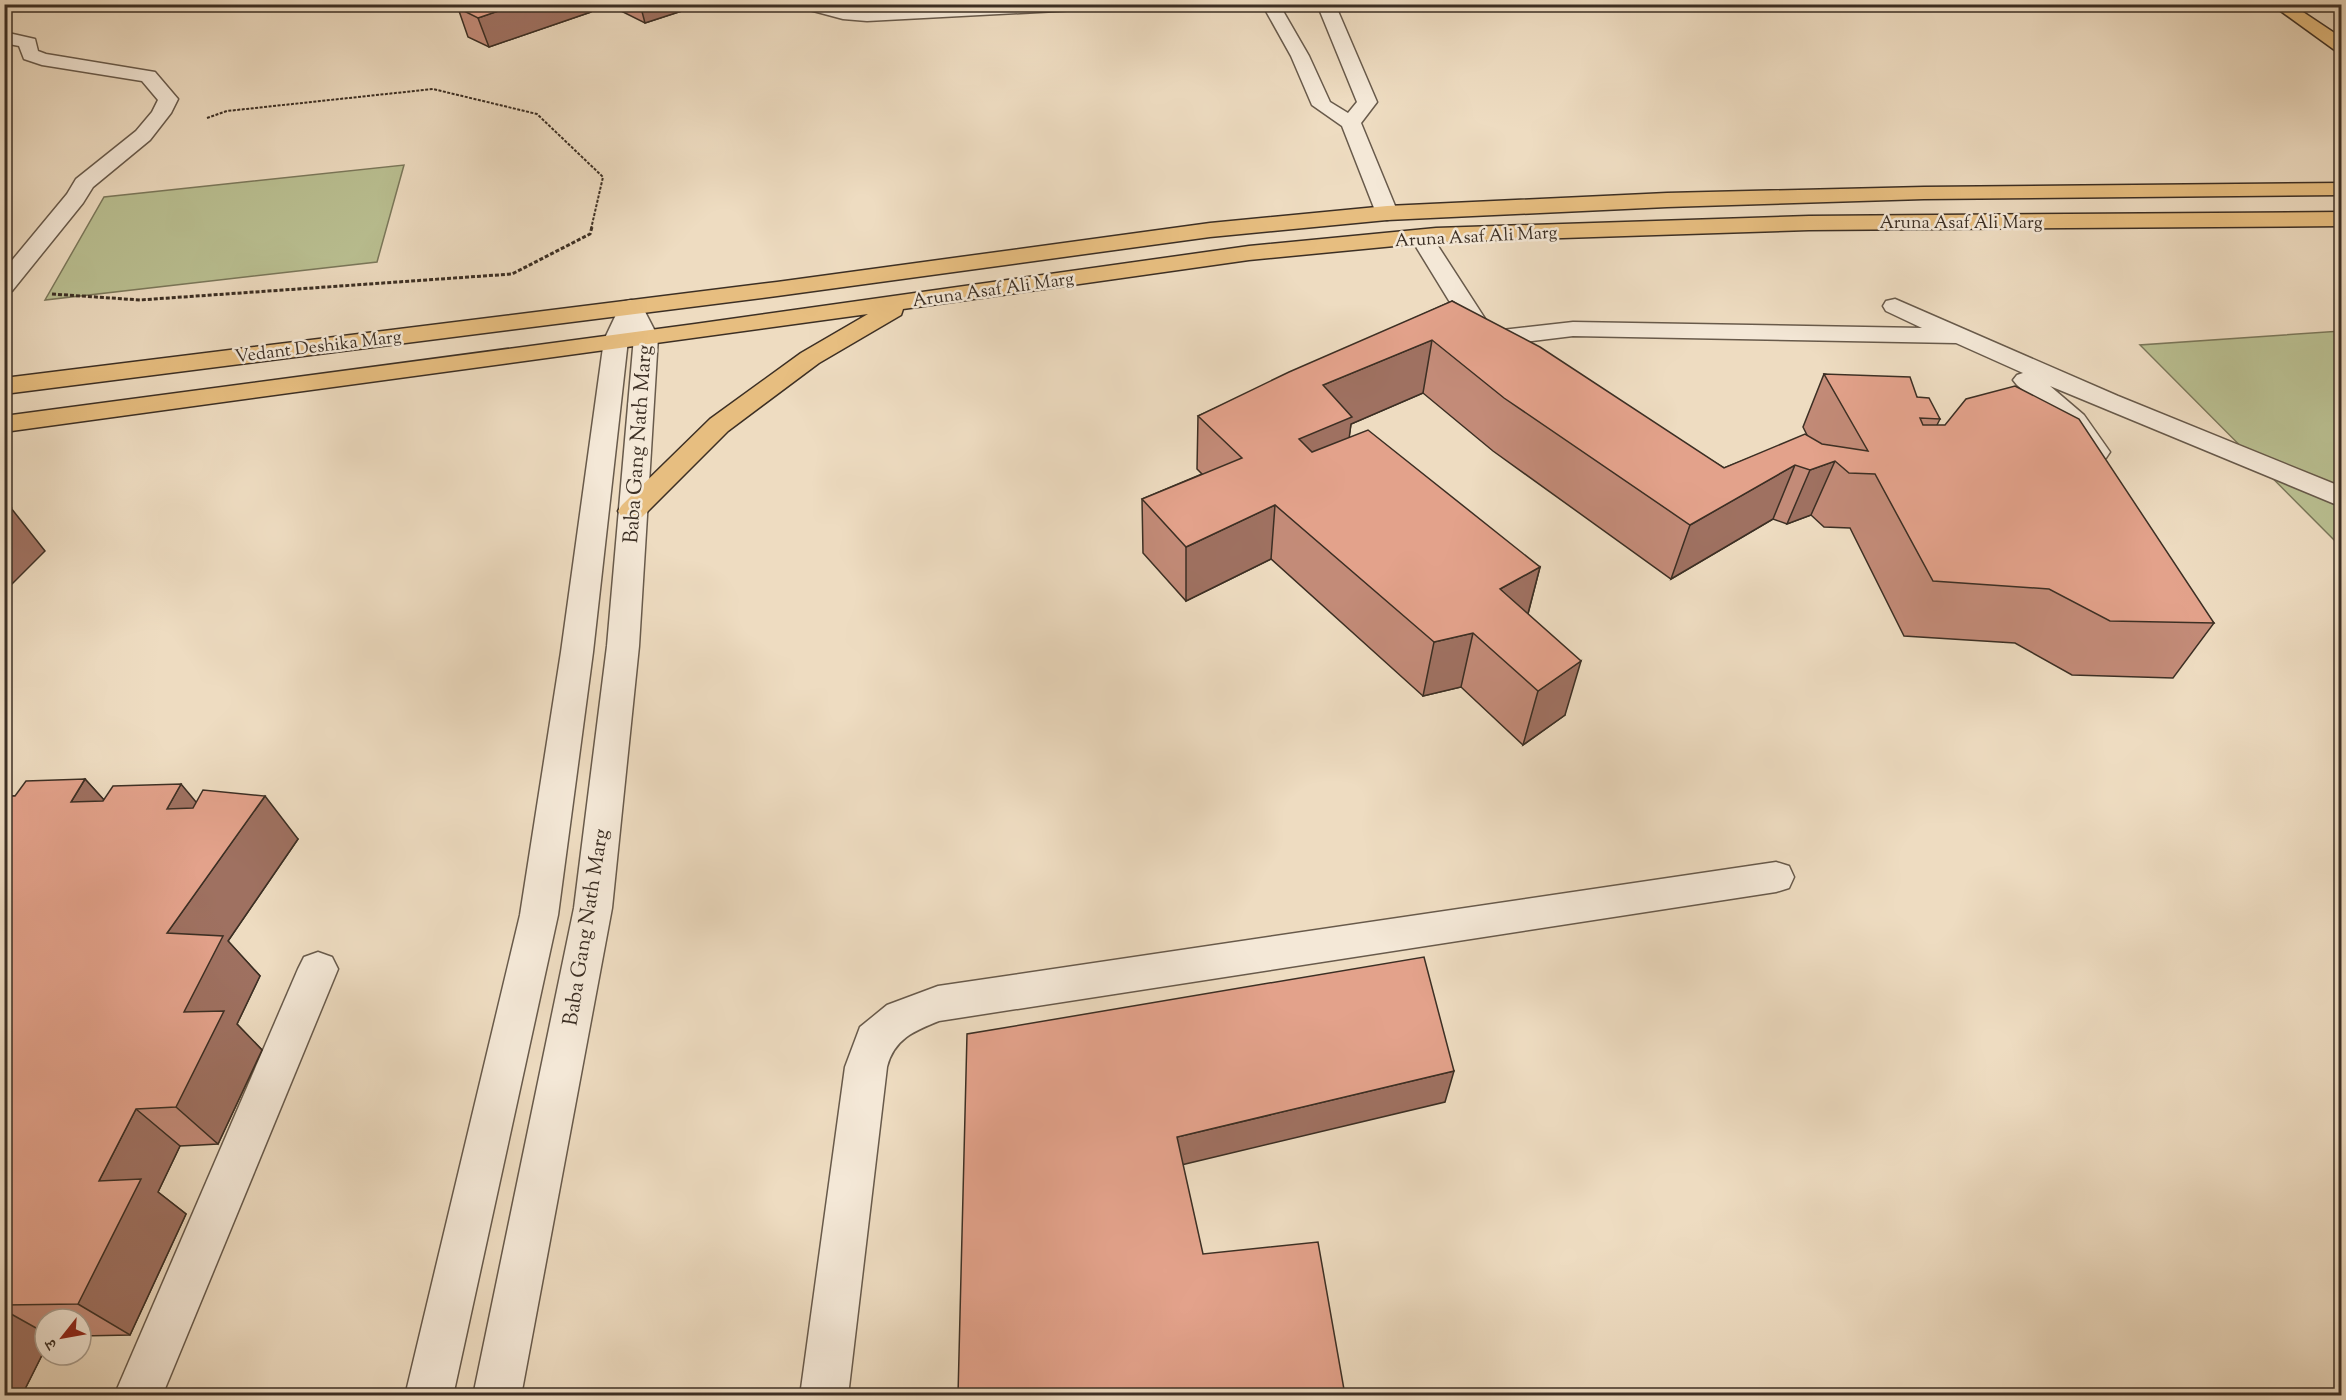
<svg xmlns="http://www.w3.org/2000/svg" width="2346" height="1400" viewBox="0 0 2346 1400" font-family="'Sorts Mill Goudy','Noto Serif Devanagari',serif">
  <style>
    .green { fill: #bac092; stroke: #7b785b; stroke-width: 1.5 }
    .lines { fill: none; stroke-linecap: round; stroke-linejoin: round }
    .minor-casing { stroke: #685a4b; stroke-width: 3 }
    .major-casing { stroke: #3c2f24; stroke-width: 3 }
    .path-far1 { stroke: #3c2f24; stroke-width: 2; stroke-dasharray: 3 1.5; stroke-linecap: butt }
    .path { stroke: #3c2f24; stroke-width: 3; stroke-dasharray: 4 2; stroke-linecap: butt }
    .minor { fill: #f4e8d7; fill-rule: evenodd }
    .major { fill: #e7be80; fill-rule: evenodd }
    .wall { fill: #c38b78; stroke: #3c2f24; stroke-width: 1.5 }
    .shaded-wall { fill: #9f7161; stroke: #3c2f24; stroke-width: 1.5 }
    .building { fill: #e3a28b; stroke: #3c2f24; stroke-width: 1.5 }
    .labels { text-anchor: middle; stroke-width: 5; stroke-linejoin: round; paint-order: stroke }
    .far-street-label { font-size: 18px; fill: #3c2f24; stroke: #f4e8d7 }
    .street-label { font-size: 21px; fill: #3c2f24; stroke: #f4e8d7 }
  </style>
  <rect width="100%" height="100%" fill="#eedcc1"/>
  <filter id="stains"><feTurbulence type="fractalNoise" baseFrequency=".00333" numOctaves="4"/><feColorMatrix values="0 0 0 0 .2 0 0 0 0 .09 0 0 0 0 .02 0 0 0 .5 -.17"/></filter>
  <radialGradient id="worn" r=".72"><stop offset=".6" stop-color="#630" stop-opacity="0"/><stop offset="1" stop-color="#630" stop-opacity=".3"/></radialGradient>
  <g class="green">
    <path d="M404,165l-27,97 -332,38 59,-103z"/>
    <path d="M2341,331v216l-201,-202z"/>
  </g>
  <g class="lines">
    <defs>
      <g id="minor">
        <path d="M800,4h29l15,5 23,2 118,-7h118l-8,5 -228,12 -24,-2 -41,-11z"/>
        <path d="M1262,4h17l30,52 21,46 18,11 9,-11 -40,-98h18l42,98 -16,21 37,90 -3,5 -8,2 -8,-2 -3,-5 -34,-87 -30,-21 -21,-49z"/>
        <path d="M4,32l31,7 3,12 8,3 109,18 23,27 -7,14 -21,27 -57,47 -10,16 -71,88 -8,2v-23l63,-76 9,-15 60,-48 16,-19 6,-12 -16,-19 -100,-16 -18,-6 -5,-13 -15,-3z"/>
        <path d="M1421,230l8,2 64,99 80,-9 349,6 -36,-17 -3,-5 3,-5 9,-2 223,97 224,91v20l-292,-121 34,29 26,37 -4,6 -10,2 -10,-2 -21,-32 -48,-41 -4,-5 4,-5 6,-2 -67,-30 -383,-7 -99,12 -9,-2 -3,-5 3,-5 5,-1 -60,-98 3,-5z"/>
        <path d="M631,300l9,2 18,35 -19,309 -27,262 -91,488h-48l101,-488 33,-262 27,-309 -2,-4 -4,7 -35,312 -35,263 -105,481h-48l115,-481 41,-263 43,-312 18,-38z"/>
        <path d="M1776,862l13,4 5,11 -5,11 -13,4 -837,129c-25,10 -45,18 -52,46l-39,329h-48l45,-329 15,-40 27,-22 51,-19z"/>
        <path d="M318,952l14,5 6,12 -176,427h-48l184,-427 6,-12z"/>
      </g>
      <g id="major">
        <path d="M2271,4h20l51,34v14l-6,-1z"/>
        <path d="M2342,183v12l-418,4 -257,8 -280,13 -177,17 -433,59 -773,98v-16l773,-96 433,-59 177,-17 280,-13 257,-6z"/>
        <path d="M2342,212v14l-533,4 -373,12 -187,18 -346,49 -2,6 -82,48 -91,68 -86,86 -10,3 -10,-3 -4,-6 4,-6 88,-86 91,-66 67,-39 -864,118v-16l691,-92 554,-78 187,-18 373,-12z"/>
      </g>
    </defs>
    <use href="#minor" class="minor-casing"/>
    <use href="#major" class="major-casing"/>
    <path class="path-far1" d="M207,118l20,-7 206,-22 104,25 66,63 -12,52"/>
    <path class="path" d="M52,294l88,6 372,-26 78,-40 2,-7"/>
    <use href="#minor" class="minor"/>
    <use href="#major" class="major"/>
  </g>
  <g class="wall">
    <path d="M607,4h77l1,6 -40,13z"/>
    <path d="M458,8l133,4 -102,35 -21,-10z"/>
    <path d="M1452,301l272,167 83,-33 -4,-8 21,-53 93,23 23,22 -3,6 277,198 -41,55 -101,-3 -57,-32 -111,-7 -54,-108 -26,-1 -13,-12 -24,9 -14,-5 -102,60 -178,-128 -70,-58 -72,31 -2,13 191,130 -12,47 37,101 -42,30 -62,-58 -38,9 -152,-137 -85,42 -43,-48 -1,-54 60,-25 -5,-5 1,-53z"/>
    <path d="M85,779l19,21 92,2 102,37 -70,102 32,35 -23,48 25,26 -44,94 -38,2 -22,46 28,22 -56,121 -49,1v-17h-36v30l-23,46h-18v-606l7,7h4z"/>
  </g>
  <g class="shaded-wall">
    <path d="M519,4h70l2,8 -102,35 -11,-29z"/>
    <path d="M640,4h44l1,6 -40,13z"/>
    <path d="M1432,340l-9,53 -72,31 -6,46 -51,23 5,-54 24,-54z"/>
    <path d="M1835,461l-24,54 -24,9 23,-54z"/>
    <path d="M1795,465l-22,54 -102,60 19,-54z"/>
    <path d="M1275,505l-4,54 -85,42v-54z"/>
    <path d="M11,508l34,43 -41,41v-78z"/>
    <path d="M1540,567l-14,54 -26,-32z"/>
    <path d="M1473,633l-12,54 -38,9 11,-54z"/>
    <path d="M1581,661l-16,54 -42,30 15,-54z"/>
    <path d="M85,779l39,43 -53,-20z"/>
    <path d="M181,784l35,42 -49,-17z"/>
    <path d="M4,789l30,31 -30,3z"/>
    <path d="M265,796l33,43 -70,102 32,35 -23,48 25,26 -44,94 -42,-37 8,-95 -17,-79z"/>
    <path d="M1454,1071l-9,31 -268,64v-29z"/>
    <path d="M136,1109l44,37 -22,46 28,22 -56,121 -52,-31 21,-123z"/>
    <path d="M4,1310l41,23v16l-23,46h-18z"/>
  </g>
  <g class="building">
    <path d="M469,4h50l-41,14 -20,-10z"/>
    <path d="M1452,301l88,46 184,121 81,-34 17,10 46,7 -44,-77 86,3 7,20 12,1 11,21 -20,-1 3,7h22l21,-26 49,-13 64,33 135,204 -104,-2 -61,-32 -116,-8 -58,-107 -26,-1 -14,-12 -25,9 -15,-5 -105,60 -186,-127 -72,-58 -109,45 29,32 -53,22 13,13 56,-22 172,137 -40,22 81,72 -43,30 -65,-58 -39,9 -159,-137 -89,42 -44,-48 100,-41 -44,-42 91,-44z"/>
    <path d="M4,507l7,1 -7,6z"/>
    <path d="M85,779l-14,23 32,-1 10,-15 68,-2 -14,25 26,-1 10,-18 62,6 -98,137 56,3 -39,76 40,-1 -48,96 -40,2 -37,72 42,-2 -63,125 -74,1v-509h11l11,-15z"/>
    <path d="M1424,957l30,114 -277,66 26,117 115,-12 27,153h-387l9,-361z"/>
  </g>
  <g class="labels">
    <g class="far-street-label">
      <text x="1961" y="228">Aruna Asaf Ali Marg</text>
      <text transform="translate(1476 236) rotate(-3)" y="6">Aruna Asaf Ali Marg</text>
      <text transform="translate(993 289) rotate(-8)" y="6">Aruna Asaf Ali Marg</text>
      <text transform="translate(318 346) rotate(-7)" y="6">Vedant Deshika Marg</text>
    </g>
    <g class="street-label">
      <text transform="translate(637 444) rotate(-86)" y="7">Baba Gang Nath Marg</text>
      <text transform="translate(585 927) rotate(-81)" y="7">Baba Gang Nath Marg</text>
    </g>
  </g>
  <rect width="2346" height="1400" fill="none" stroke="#eedcc1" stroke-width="24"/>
  <rect x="6" y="6" width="2334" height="1388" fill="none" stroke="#3c2f24" stroke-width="3"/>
  <rect x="12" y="12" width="2322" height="1376" fill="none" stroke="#3c2f24" stroke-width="1.5"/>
  <g transform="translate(63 1337) rotate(239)"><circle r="28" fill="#f4e8d7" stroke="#aa9e8f" stroke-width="1.5"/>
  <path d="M0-4.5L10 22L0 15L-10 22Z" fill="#8f2418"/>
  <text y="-9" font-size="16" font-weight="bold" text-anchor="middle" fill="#3c2f24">उ</text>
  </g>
  <rect width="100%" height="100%" filter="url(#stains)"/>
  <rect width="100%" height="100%" fill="url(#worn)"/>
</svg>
